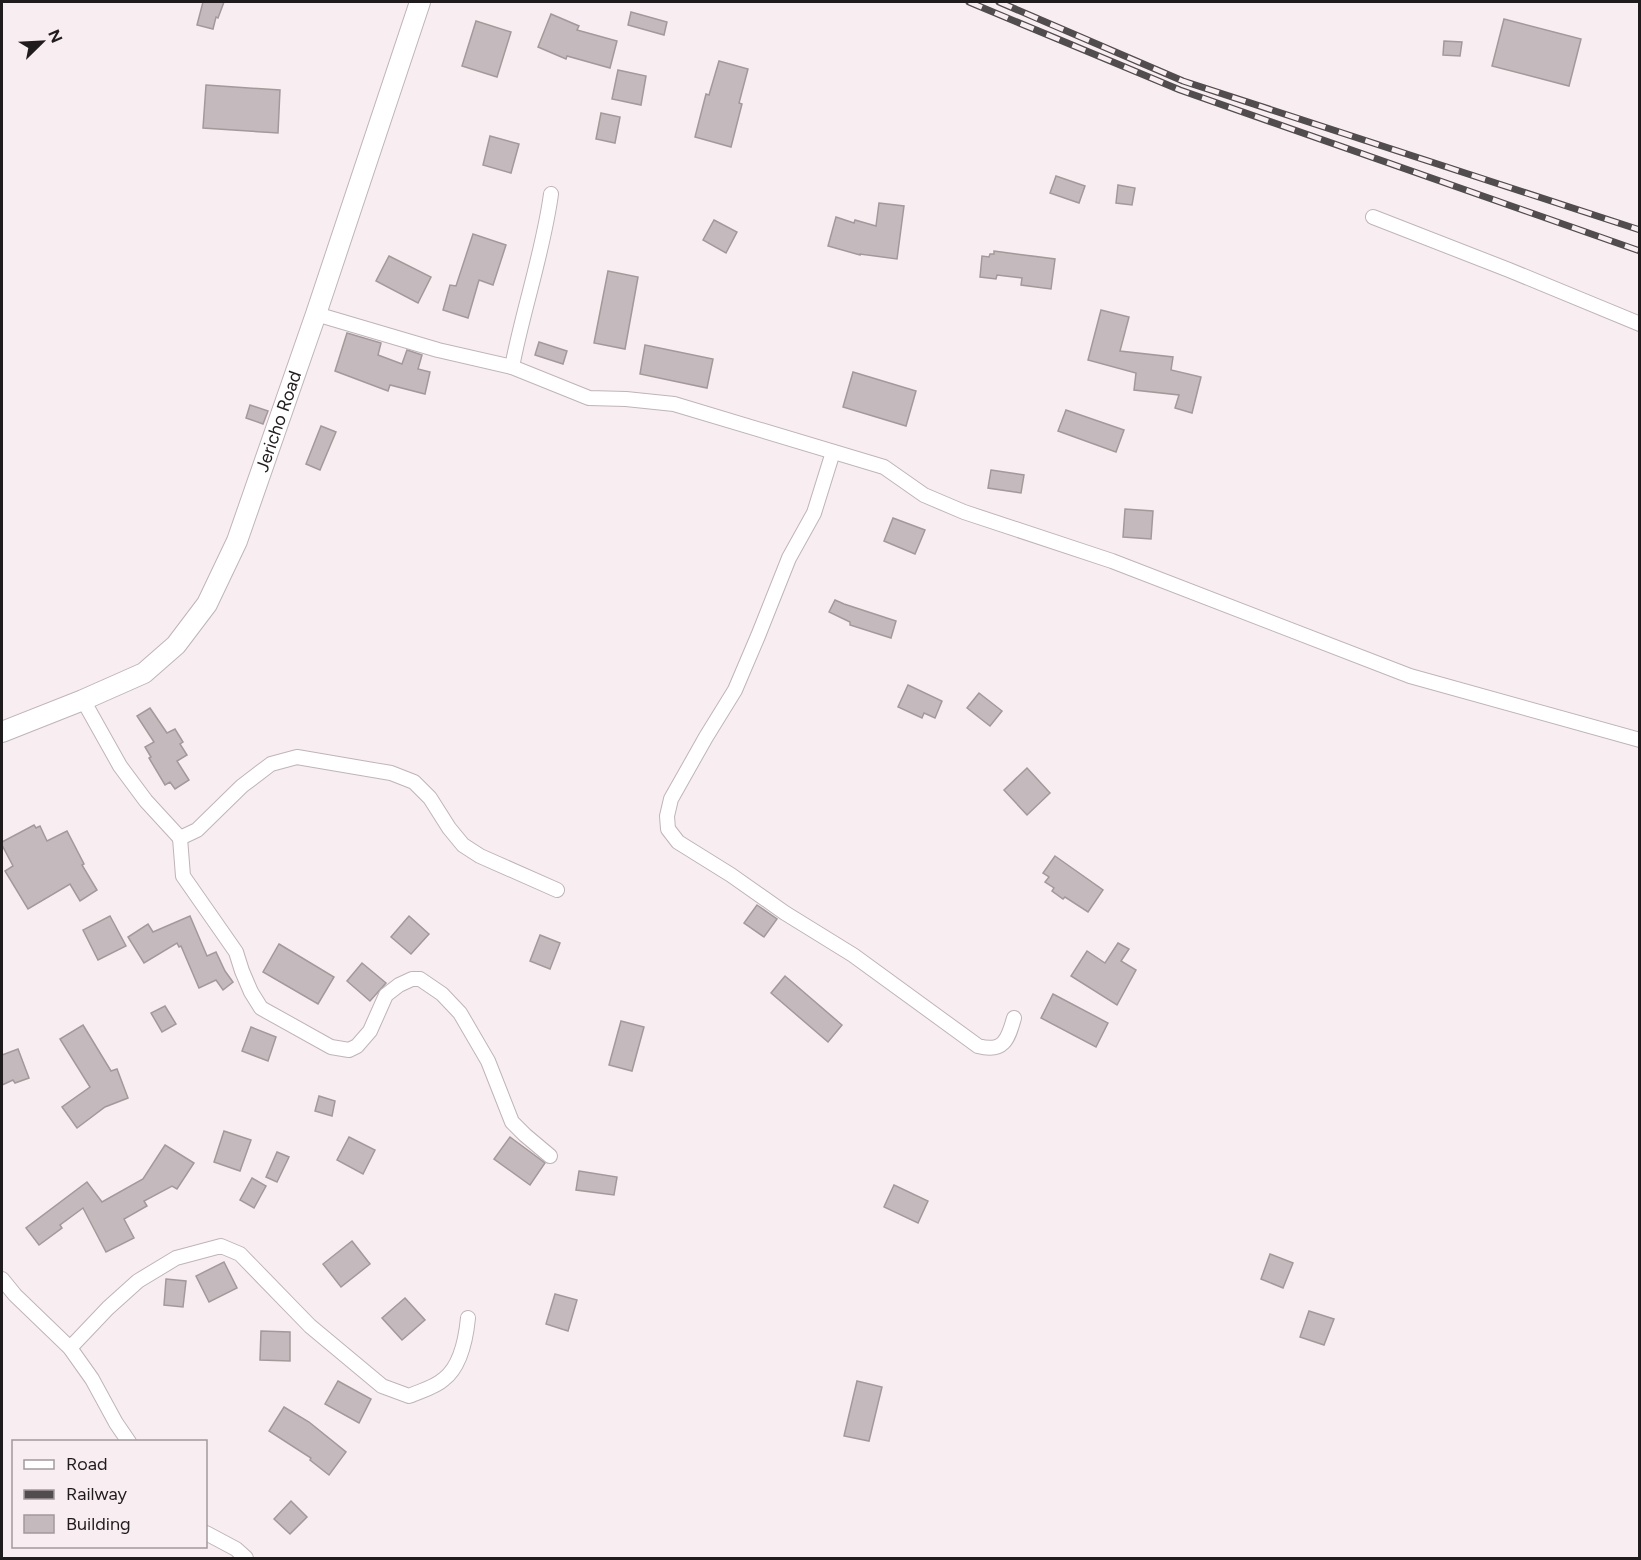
<svg xmlns="http://www.w3.org/2000/svg" width="1641" height="1560" viewBox="0 0 1641 1560" font-family="Figtree,sans-serif">
  <style>
    .building { fill: #c4babd; stroke: #a3999b; stroke-width: 1.5 }
    .lines { fill: none; stroke-linecap: round; stroke-linejoin: round }
    .street-casing { stroke: #bfb4b7; stroke-width: 16 }
    .secondary-casing { stroke: #bfb4b7; stroke-width: 22 }
    .street { stroke: #fff; stroke-width: 14 }
    .secondary { stroke: #fff; stroke-width: 20 }
    .rail-casing { stroke: #514c4d; stroke-width: 7 }
    .rail { stroke: #f8edf0; stroke-width: 4.5; stroke-dasharray: 14; stroke-linecap: butt }
    .labels { text-anchor: middle; stroke-width: 4.5; stroke-linejoin: round; paint-order: stroke }
    .street-label { font-size: 18px; fill: #201c1d; stroke: #f8edf0 }
  </style>
  <rect width="100%" height="100%" fill="#f8edf0"/>
  <g class="building">
    <path d="M203,2h21l-6,16 -2,-1 -3,12 -16,-4z"/>
    <path d="M631,12l36,10 -3,13 -36,-10z"/>
    <path d="M551,14l28,12 -2,4 40,11 -7,27 -43,-12 -1,3 -28,-12z"/>
    <path d="M1504,19l77,20 -12,47 -77,-20z"/>
    <path d="M476,21l35,11 -14,45 -35,-11z"/>
    <path d="M1444,41l18,1 -2,14 -17,-1z"/>
    <path d="M719,61l29,8 -9,34 3,1 -11,43 -36,-10 11,-43 3,1z"/>
    <path d="M618,70l28,6 -5,29 -29,-6z"/>
    <path d="M206,85l74,5 -2,43 -75,-5z"/>
    <path d="M601,113l19,4 -5,26 -19,-4z"/>
    <path d="M490,136l29,8 -8,29 -28,-8z"/>
    <path d="M1056,176l29,10 -6,17 -29,-10z"/>
    <path d="M1118,185l17,3 -3,17 -16,-2z"/>
    <path d="M879,203l25,3 -7,53 -37,-5v1l-32,-9 8,-29 18,6 1,-3 21,6z"/>
    <path d="M714,220l23,12 -11,21 -23,-13z"/>
    <path d="M473,234l33,11 -13,40 -14,-5 -11,38 -25,-8 7,-25 6,1z"/>
    <path d="M994,251l61,8 -4,30 -30,-4 1,-7 -25,-3 -1,4 -16,-2 2,-21 7,1 1,-3h4z"/>
    <path d="M389,256l42,21 -13,26 -42,-22z"/>
    <path d="M608,271l30,6 -13,72 -31,-6z"/>
    <path d="M1101,310l28,7 -9,34 53,6 -2,13 30,7 -9,36 -17,-5 4,-13 -45,-5 2,-17 -48,-13z"/>
    <path d="M347,333l34,10 -3,12 24,9 5,-14 15,5 -4,14 12,3 -5,22 -35,-9 -2,6 -53,-20z"/>
    <path d="M539,342l28,9 -4,13 -28,-9z"/>
    <path d="M645,345l68,14 -6,29 -67,-14z"/>
    <path d="M853,372l63,19 -10,35 -63,-19z"/>
    <path d="M250,405l18,6 -5,13 -17,-6z"/>
    <path d="M1066,410l58,20 -8,22 -58,-21z"/>
    <path d="M321,426l15,6 -16,38 -14,-6z"/>
    <path d="M991,470l33,5 -3,18 -33,-5z"/>
    <path d="M1125,509l28,2 -2,28 -28,-2z"/>
    <path d="M893,518l32,12 -10,24 -31,-13z"/>
    <path d="M835,600l9,4 52,17 -5,17 -41,-13v-3l-21,-10z"/>
    <path d="M908,685l34,16 -7,17 -11,-5 -2,5 -24,-11z"/>
    <path d="M979,693l23,18 -12,15 -23,-18z"/>
    <path d="M150,708l17,25 8,-4 8,13 -3,2 7,11 -10,6 12,19 -14,9 -5,-7 -5,3 -16,-27 2,-1 -6,-10 9,-5 -17,-26z"/>
    <path d="M1027,768l23,25 -23,22 -23,-25z"/>
    <path d="M34,825l2,3 4,-2 7,15 20,-10 17,33 -2,1 15,25 -17,11 -10,-17 -42,25 -23,-38 8,-5 -11,-21v-3z"/>
    <path d="M1055,856l48,34 -15,22 -23,-15 -2,2 -11,-8 2,-3 -9,-6 4,-5 -6,-4z"/>
    <path d="M757,905l20,14 -13,18 -20,-14z"/>
    <path d="M110,916l16,30 -28,14 -15,-30z"/>
    <path d="M190,916l17,40 9,-4 9,19 8,11 -10,8 -7,-10 -17,8 -18,-42 -2,1 -2,-4 -33,20 -16,-26 20,-13 5,8z"/>
    <path d="M409,916l20,18 -18,20 -20,-17z"/>
    <path d="M540,935l20,8 -10,26 -20,-8z"/>
    <path d="M1118,943l11,6 -8,12 15,9 -19,35 -46,-29 16,-25 18,12z"/>
    <path d="M279,944l55,33 -16,27 -55,-32z"/>
    <path d="M362,963l24,20 -16,18 -23,-20z"/>
    <path d="M785,976l57,49 -14,17 -57,-49z"/>
    <path d="M1053,994l55,29 -12,24 -55,-29z"/>
    <path d="M165,1006l11,18 -14,8 -11,-19z"/>
    <path d="M621,1021l23,6 -12,44 -23,-6z"/>
    <path d="M83,1025l28,46 6,-2 11,29 -23,9 -28,21 -15,-21 28,-20 -30,-48z"/>
    <path d="M251,1027l25,10 -8,24 -26,-10z"/>
    <path d="M18,1049l11,29 -14,5 -2,-3 -11,5v-30z"/>
    <path d="M319,1096l16,5 -3,15 -17,-5z"/>
    <path d="M224,1131l27,9 -11,31 -26,-9z"/>
    <path d="M349,1137l26,13 -12,24 -26,-14z"/>
    <path d="M510,1137l35,26 -15,22 -36,-26z"/>
    <path d="M165,1145l29,18 -17,26 -5,-3 -28,15 3,5 -23,13 10,19 -28,14 -23,-44 -23,17 2,3 -23,17 -13,-17 61,-46 15,20 41,-23z"/>
    <path d="M277,1152l12,5 -12,25 -11,-5z"/>
    <path d="M579,1171l38,6 -3,18 -38,-5z"/>
    <path d="M252,1178l14,8 -12,22 -14,-8z"/>
    <path d="M894,1185l34,16 -10,22 -34,-16z"/>
    <path d="M352,1241l18,23 -29,23 -18,-23z"/>
    <path d="M1270,1254l23,9 -10,25 -22,-9z"/>
    <path d="M224,1262l13,26 -28,14 -13,-26z"/>
    <path d="M166,1279l20,2 -3,26 -19,-2z"/>
    <path d="M555,1294l22,6 -9,31 -22,-7z"/>
    <path d="M405,1298l20,22 -23,20 -20,-22z"/>
    <path d="M1309,1311l25,8 -10,26 -24,-8z"/>
    <path d="M261,1331l29,1v29l-30,-1z"/>
    <path d="M338,1381l33,18 -12,24 -34,-19z"/>
    <path d="M857,1381l25,6 -13,54 -25,-5z"/>
    <path d="M284,1407l25,15 37,30 -17,23 -19,-15 1,-2 -42,-27z"/>
    <path d="M291,1501l16,16 -17,17 -16,-15z"/>
  </g>
  <g class="lines">
    <defs>
      <g id="street">
        <path d="M1373,217l136,53 131,54"/>
        <path d="M316,314l122,36 74,17 77,31 37,1 48,5 210,63 40,28 40,17 148,49 298,115 230,64"/>
        <path d="M512,367c11,-58 31,-114 39,-173"/>
        <path d="M833,452l-19,61 -25,45 -31,78 -23,54 -29,47 -35,62 -4,17 1,13 10,13 53,33 54,38 68,42 125,91c25,7 30,-6 36,-28"/>
        <path d="M83,700l37,66 26,35 34,37 17,-8 45,-44 29,-22 26,-7 94,16 23,9 16,16 19,30 14,17 17,11 77,34"/>
        <path d="M180,838l3,38 53,76 6,19 9,21 10,16 70,39 18,3 8,-4 13,-15 16,-36 13,-10 13,-6h8l22,15 18,19 28,48 24,61 13,13 25,21"/>
        <path d="M2,1279l13,16 55,53 22,31 24,44 13,19"/>
        <path d="M70,1348l38,-40 30,-27 38,-23 45,-12 19,8 70,72 72,60 27,10c11,-5 25,-8 35,-17 17,-13 22,-41 24,-61"/>
        <path d="M206,1533l30,16 10,9"/>
      </g>
      <g id="secondary">
        <path id="s1" d="M2,732l81,-32 61,-27 32,-28 31,-41 30,-63 79,-227 104,-312"/>
      </g>
    </defs>
    <use href="#street" class="street-casing"/>
    <use href="#secondary" class="secondary-casing"/>
    <use href="#street" class="street"/>
    <use href="#secondary" class="secondary"/>
    <defs>
      <g id="rail">
        <path d="M969,2l211,88 460,161"/>
        <path d="M999,2l184,79 457,149"/>
      </g>
    </defs>
    <use href="#rail" class="rail-casing"/>
    <use href="#rail" class="rail"/>
  </g>
  <g class="labels">
    <g class="street-label">
      <text dy="6" stroke="none"><textPath href="#s1" startOffset="444">Jericho Road</textPath></text>
    </g>
  </g>
  <rect width="1641" height="1560" fill="none" stroke="#201c1d" stroke-width="6"/>
  <rect x="12" y="1440" width="195" height="108" fill="#f8edf0" stroke="#a2999c" stroke-width="1.5"/>
  <rect x="24" y="1460" width="30" height="9" fill="#ffffff" stroke="#a2999c" stroke-width="1.5"/>
  <text x="66" y="1470" font-size="18" fill="#201c1d">Road</text>
  <rect x="24" y="1490" width="30" height="9" fill="#514c4d" stroke="#a2999c" stroke-width="1.5"/>
  <text x="66" y="1500" font-size="18" fill="#201c1d">Railway</text>
  <rect x="24" y="1515" width="30" height="18" fill="#c4babd" stroke="#a2999c" stroke-width="1.5"/>
  <text x="66" y="1530" font-size="18" fill="#201c1d">Building</text>
  <g transform="translate(42 42) rotate(66)" stroke="#f8edf0" stroke-width="4.5" paint-order="stroke">
  <path d="M0-4.5L10 22L0 15L-10 22Z" fill="#201c1d"/>
  <text y="-9" font-size="16" font-weight="bold" text-anchor="middle" fill="#201c1d">N</text>
  </g>
</svg>
